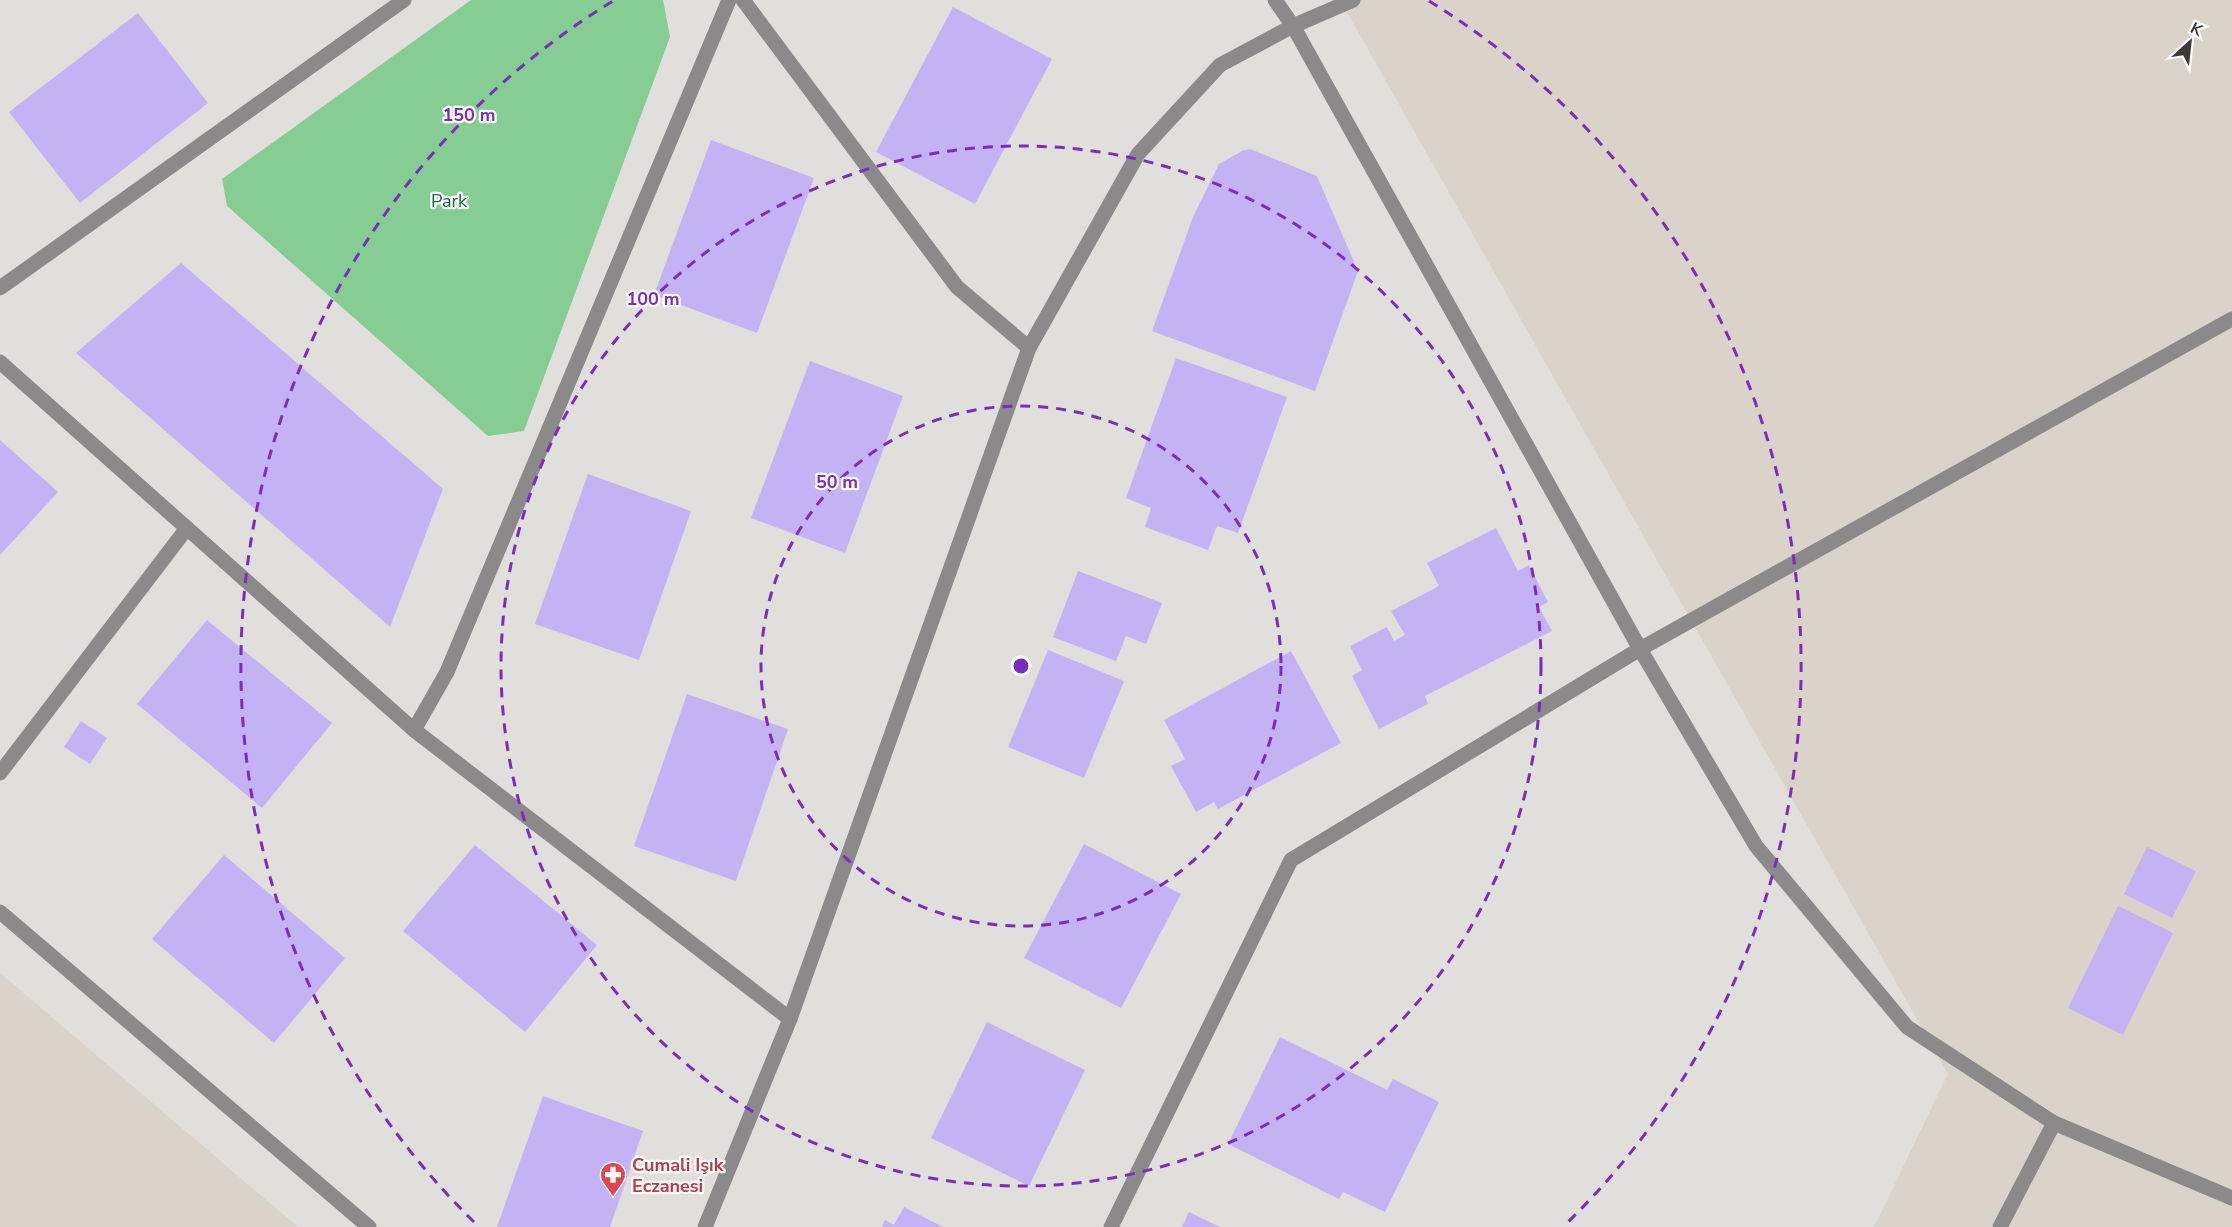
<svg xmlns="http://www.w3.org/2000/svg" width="2232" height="1227" viewBox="0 0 2232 1227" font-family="'Nunito Sans',sans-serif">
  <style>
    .built { fill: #d9d3c9 }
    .green { fill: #86cd94 }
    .building { fill: #c4b3f4 }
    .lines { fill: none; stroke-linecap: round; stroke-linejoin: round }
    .minor { stroke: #8b898a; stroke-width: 15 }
    .ring { fill: none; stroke: #7b2cbf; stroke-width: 3; stroke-dasharray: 10 8 }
    .labels { text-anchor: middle; stroke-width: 4.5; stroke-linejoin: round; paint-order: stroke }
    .park-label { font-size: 18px; fill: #156931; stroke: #fff }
    .health-label { font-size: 18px; font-weight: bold; fill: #be3a42; stroke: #fff; text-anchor: start }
    .centre { fill: #7b2cbf; stroke: #fff; stroke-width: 3 }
    .ring-label { font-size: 18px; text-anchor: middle; font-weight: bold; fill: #7b2cbf; stroke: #fff; stroke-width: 4.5; stroke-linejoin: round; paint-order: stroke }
  </style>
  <rect width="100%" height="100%" fill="#e0dfdb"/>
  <g class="built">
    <path d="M1340,0h892v1227h-358l74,-153z"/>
    <path d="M0,973l298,254h-298z"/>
  </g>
  <path class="green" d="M471,0h192l7,37 -146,394 -36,5 -261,-230 -5,-27z"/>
  <g class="building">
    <path d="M953,7l99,52 -77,145 -99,-52z"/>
    <path d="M138,13l70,90 -128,100 -71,-91z"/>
    <path d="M711,140l103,38 -57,155 -103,-38z"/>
    <path d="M1250,149l67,27 41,95 -43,120 -163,-60 41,-114 26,-53 23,-13z"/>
    <path d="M181,263l262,226 -53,138 -314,-274z"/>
    <path d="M1176,358l111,39 -49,136 -21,-7 -9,24 -63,-23 6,-19 -25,-10z"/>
    <path d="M810,361l93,35 -58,157 -94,-35z"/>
    <path d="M0,440l58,52 -58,63z"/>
    <path d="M588,474l103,37 -52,149 -104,-36z"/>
    <path d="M1496,528l22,43 11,-6 19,37 -9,5 13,24 -127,65 3,8 -49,25 -27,-53 10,-6 -12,-24 37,-19 7,14 11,-6 -14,-24 48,-25 -12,-23z"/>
    <path d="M1078,571l84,32 -16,41 -20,-8 -10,25 -63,-24z"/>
    <path d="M207,620l125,103 -70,85 -125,-104z"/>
    <path d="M1048,650l76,31 -40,97 -76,-31z"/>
    <path d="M1291,651l50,92 -123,66 -4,-7 -18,10 -25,-46 14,-7 -21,-39z"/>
    <path d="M687,694l101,35 -52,152 -102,-35z"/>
    <path d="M81,721l26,17 -17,26 -26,-17z"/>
    <path d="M1084,844l97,50 -60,114 -97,-50z"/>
    <path d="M475,845l122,100 -72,87 -122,-101z"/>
    <path d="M2147,847l49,24 -24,47 -48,-24z"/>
    <path d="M224,855l121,103 -71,85 -122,-104z"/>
    <path d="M2118,906l55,27 -50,102 -55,-27z"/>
    <path d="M987,1022l98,48 -56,116 -98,-48z"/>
    <path d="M1280,1037l107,53 6,-11 46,23 -54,110 -42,-20 -4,7 -111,-55z"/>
    <path d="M543,1096l100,35 -33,96h-113z"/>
    <path d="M904,1207l39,20h-61l3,-7 9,5z"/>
    <path d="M1189,1212l31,15h-38z"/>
  </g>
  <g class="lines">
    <g class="minor">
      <path d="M743,0l214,287 72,61"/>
      <path d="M1275,0l18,26 347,623 116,197 151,181 147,96 178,75"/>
      <path d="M0,288l404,-288"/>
      <path d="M0,362l414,368 376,289"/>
      <path d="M414,730l33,-58 282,-672"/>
      <path d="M0,773l187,-245"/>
      <path d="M0,912l369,315"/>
      <path d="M705,1227l85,-208 239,-671 109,-194 82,-89 73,-39 60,-26"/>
      <path d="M1111,1227l180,-367 349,-211 592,-330"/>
      <path d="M2000,1227l54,-104"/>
    </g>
  </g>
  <g class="ring">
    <circle cx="1021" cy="666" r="260"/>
    <circle cx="1021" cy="666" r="520"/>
    <path d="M474 1222A780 780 0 0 1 613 1M1429 1A780 780 0 0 1 1568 1222"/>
  </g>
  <defs>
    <symbol id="pharmacy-pin" viewBox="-11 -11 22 30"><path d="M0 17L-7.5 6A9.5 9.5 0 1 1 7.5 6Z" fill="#e0444e" stroke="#fff"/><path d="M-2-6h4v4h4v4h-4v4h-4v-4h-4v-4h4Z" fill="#fff"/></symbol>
  </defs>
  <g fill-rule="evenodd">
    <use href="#pharmacy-pin" x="598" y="1160" width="30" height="40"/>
  </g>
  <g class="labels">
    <g class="park-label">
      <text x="449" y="207">Park</text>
    </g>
    <g class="health-label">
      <text x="632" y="1171">Cumali Işık<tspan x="632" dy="21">Eczanesi</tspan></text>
    </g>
  </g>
  <circle cx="1021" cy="666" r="9" class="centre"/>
  <g class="ring-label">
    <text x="469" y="121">150 m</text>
    <text x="653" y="305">100 m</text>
    <text x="837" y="488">50 m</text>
  </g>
  <g transform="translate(2190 42) rotate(27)" stroke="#ffffff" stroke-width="4.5" paint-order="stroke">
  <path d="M0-4.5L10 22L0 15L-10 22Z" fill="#3b3a39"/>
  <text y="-9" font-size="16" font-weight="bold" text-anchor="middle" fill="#3b3a39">K</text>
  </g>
</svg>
